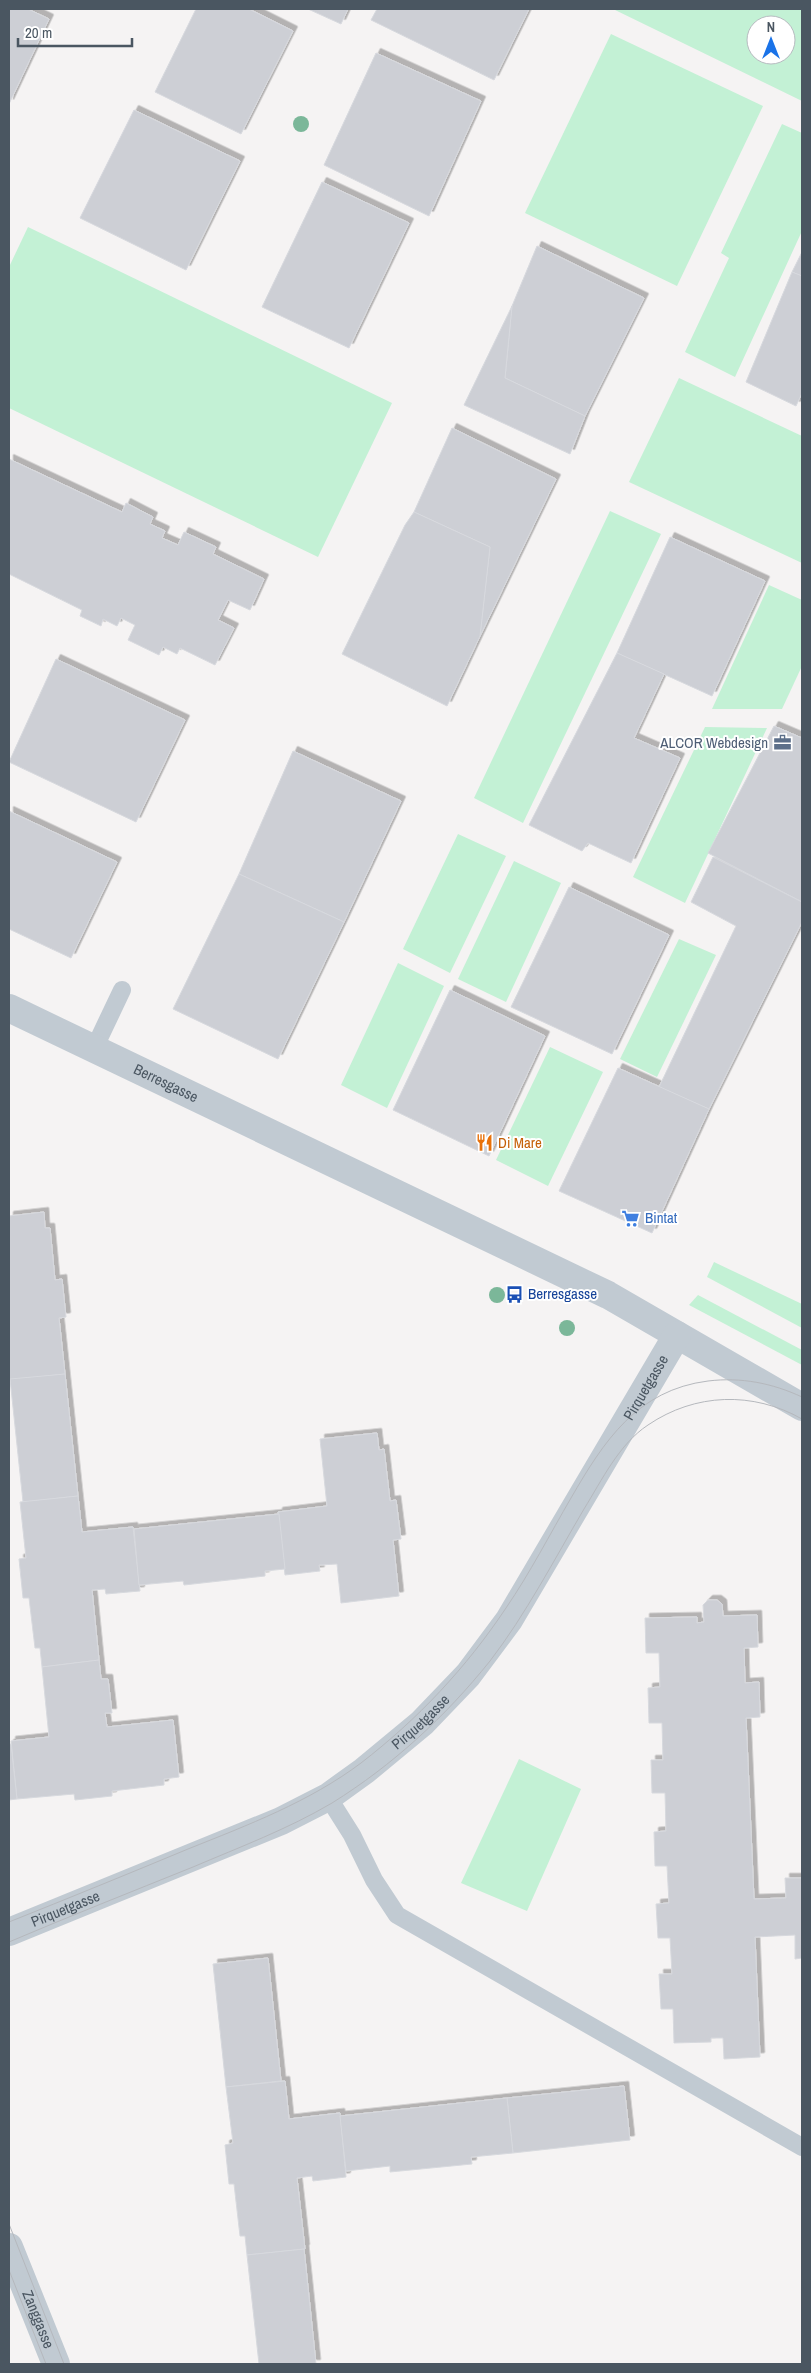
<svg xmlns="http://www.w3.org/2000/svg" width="811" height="2373" viewBox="0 0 811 2373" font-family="'Archivo Narrow',sans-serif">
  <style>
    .green { fill: #c3f1d5; fill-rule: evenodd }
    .building { fill: #cdcfd5; stroke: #d7d9de; filter: url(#shadow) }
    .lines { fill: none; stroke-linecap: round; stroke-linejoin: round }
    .lane { stroke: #c1cad2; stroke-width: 18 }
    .street { stroke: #c1cad2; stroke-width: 28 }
    .tram { stroke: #b5b8bd; stroke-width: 1 }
    .tree { fill: #7bb799 }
    .labels { text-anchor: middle; stroke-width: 4; stroke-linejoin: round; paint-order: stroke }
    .service-label { font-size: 15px; fill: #4e5e75; stroke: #fff; text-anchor: end }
    .street-label { font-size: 15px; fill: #4a5661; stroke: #fff }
    .food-label { font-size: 15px; fill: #c56008; stroke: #fff; text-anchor: start }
    .shop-label { font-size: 15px; fill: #366cbe; stroke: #fff; text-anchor: start }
    .transit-label { font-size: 15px; fill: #164399; stroke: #fff; text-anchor: start }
  </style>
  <defs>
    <filter id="shadow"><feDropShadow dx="4.5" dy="-4.5" stdDeviation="0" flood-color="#0004"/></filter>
  </defs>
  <rect width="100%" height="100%" fill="#f5f3f3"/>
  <g class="green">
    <path d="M613,9h189v92zM756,25h30v30h-30z"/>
    <path d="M611,34l152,72 -86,180 -152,-73z"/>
    <path d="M782,124l20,9v98l-67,146 -50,-25 44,-94 -8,-5z"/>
    <path d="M28,227l364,176 -74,154 -309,-149v-141z"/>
    <path d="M679,378l123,58v127l-173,-81z"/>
    <path d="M610,511l51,23 -138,289 -49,-25z"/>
    <path d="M769,585l33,15v66l-20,43h-70z"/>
    <path d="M705,727l62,1 -82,175 -52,-26z"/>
    <path d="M458,834l48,22 -56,117 -47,-24z"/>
    <path d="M514,861l47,22 -55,119 -48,-23z"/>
    <path d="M679,939l37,16 -59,122 -37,-18z"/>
    <path d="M398,963l46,23 -57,122 -46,-23z"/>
    <path d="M550,1047l53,25 -55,114 -52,-26z"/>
    <path d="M714,1262l88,42v24l-95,-51z"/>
    <path d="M698,1295l104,55v15l-113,-60z"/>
    <path d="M519,1759l62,30 -54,122 -66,-28z"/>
  </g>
  <g class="building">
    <path d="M9,9h19l21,10 -40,85z"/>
    <path d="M196,9h53l44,22 -52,103 -86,-42z"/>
    <path d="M308,9h40l-7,15z"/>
    <path d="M377,9h152l-35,71 -123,-60z"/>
    <path d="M376,53l105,48 -52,115 -105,-51z"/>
    <path d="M134,110l106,51 -54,109 -106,-52z"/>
    <path d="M322,182l87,41 -60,125 -87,-41z"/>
    <path d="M537,246l107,52 -59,118 -80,-38 7,-72z"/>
    <path d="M802,252v24l-10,-4z"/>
    <path d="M792,272l10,4v117l-6,13 -50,-24z"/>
    <path d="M512,306l-7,72 80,38 -15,38 -106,-49z"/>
    <path d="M452,428l104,51 -76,157 10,-89 -76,-35z"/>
    <path d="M9,459l113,53 4,-9 27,14 -3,7 15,7 -3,7 16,7 6,-13 32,15 -3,7 51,25 -14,31 -22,-10 -10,20 16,8 -19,37 -35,-17 -3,6 -14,-7 -4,8 -31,-15 7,-15 -14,-7 -4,8 -14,-7 -2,7 -21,-10 2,-6 -73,-36z"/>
    <path d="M414,512l76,35 -10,89 -33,70 -105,-52 63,-129z"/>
    <path d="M670,537l95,44 -53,115 -95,-43z"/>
    <path d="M617,653l47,21 -30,64 46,20 -49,105 -43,-20 -6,8 -53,-26z"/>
    <path d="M56,659l129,61 -49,102 -127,-60z"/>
    <path d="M774,726l28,12v164l-94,-49z"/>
    <path d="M293,751l108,50 -57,121 -105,-48z"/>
    <path d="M9,811l108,51 -46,96 -62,-29z"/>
    <path d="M713,857l89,45v20l-93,187 -50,-22 77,-161 -45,-24z"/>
    <path d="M239,874l105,48 -66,137 -105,-50z"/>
    <path d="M569,887l100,48 -57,119 -101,-47z"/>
    <path d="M450,990l95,46 -56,120 -96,-46z"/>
    <path d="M618,1068l91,41 -57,124 -93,-42z"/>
    <path d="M44,1212l1,16h5l5,52 7,-1 4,38 -7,1 6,56 -56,6v-164z"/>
    <path d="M65,1374l13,122 -55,6 -13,-123z"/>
    <path d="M377,1433l2,17 5,-1 6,52 6,-1 5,39 -8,1 6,56 -58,7 -4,-39 -18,1 1,6 -35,4 -7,-63 49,-6 -7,-67z"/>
    <path d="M78,1496l4,36 51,-5 7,64 -34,3 -1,-5 -13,1 7,70 -57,7 -2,-19h-5l-6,-50h-6l-4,-39 7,-1 -6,-56z"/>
    <path d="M279,1514l6,55 -20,2v5l-81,9 -1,-4 -44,4 -5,-56z"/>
    <path d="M708,1600h9l5,4 1,12 34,-1 1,32 -14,1 1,35 14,-1 1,35 -14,1 8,181 32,-1 -1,-20h17v80l-7,1v-24l-40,2 5,120 -36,2 -1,-21h-12v4l-37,1 -1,-34h-12l-2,-35h13l-2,-36h-12l-2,-34 13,-1 -2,-37h-12l-1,-34 12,-1 -1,-38h-13l-1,-33h12l-1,-37h-13l-1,-35 12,-1 -1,-34h-13l-1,-35 52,-1v6l7,-1 -1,-17z"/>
    <path d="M99,1660l2,19h7l4,34h-7l2,14 66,-7 6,57 -15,2v6l-52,6v5l-37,4 -1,-6 -57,5 -6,-58 38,-4 -7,-70z"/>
    <path d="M9,1744h2l6,55 -8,1z"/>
    <path d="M268,1958l13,123 -55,6 -13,-123z"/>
    <path d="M285,2081l4,38 51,-6 6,64 -33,4 -1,-5 -15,2 8,71 -58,6 -2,-19h-5l-6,-52h-5l-4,-39 8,-2 -7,-56z"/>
    <path d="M624,2086l6,54 -117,13 -6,-55z"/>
    <path d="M507,2098l6,55 -42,4 1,7 -82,8v-6l-44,5 -6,-55z"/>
    <path d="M304,2249l12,115h-57l-12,-109z"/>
  </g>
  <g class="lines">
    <g class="lane">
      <path d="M94,1049l28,-59"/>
      <path d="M328,1797l24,38 22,45 23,35 405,232"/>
    </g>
    <g class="street">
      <path id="s1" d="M9,1008l599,287 194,112"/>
      <path id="s2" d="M9,1932l272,-111 47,-24 36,-26 58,-48 46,-48 41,-55 168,-285"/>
      <path id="s3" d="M9,2247l47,117"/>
    </g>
    <g class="tram">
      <path d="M9,1922c60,-24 119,-48 179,-73 60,-24 121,-47 173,-86 57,-44 105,-95 145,-155 24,-35 44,-74 65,-110 33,-57 66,-108 137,-117 33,-4 64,2 94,16"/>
      <path d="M9,1942c61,-26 122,-50 184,-75 47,-20 95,-38 139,-64 61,-38 113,-86 158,-142 36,-47 64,-101 94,-152 18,-29 35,-65 64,-84 47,-32 105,-34 154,-6"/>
      <path d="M9,2224l55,140"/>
      <path d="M9,2270l37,94"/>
    </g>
  </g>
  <g class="tree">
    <circle cx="301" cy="124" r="8"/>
    <circle cx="497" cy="1295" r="8"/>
    <circle cx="567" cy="1328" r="8"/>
  </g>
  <defs>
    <symbol id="office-bare" viewBox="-9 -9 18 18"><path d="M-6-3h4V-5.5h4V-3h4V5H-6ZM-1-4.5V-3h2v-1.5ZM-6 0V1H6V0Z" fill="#5c6f8a" stroke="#fff" stroke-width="2.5" paint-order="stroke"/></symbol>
    <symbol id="restaurant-bare" viewBox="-9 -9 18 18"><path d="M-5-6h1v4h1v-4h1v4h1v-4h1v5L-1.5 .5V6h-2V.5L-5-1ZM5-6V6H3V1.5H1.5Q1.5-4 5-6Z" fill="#e8710a" stroke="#fff" stroke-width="2.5" paint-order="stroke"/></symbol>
    <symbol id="supermarket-bare" viewBox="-9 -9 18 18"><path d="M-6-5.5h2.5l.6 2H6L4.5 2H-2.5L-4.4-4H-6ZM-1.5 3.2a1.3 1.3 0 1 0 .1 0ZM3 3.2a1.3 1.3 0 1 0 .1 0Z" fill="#3f7fe0" stroke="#fff" stroke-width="2.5" paint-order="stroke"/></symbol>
    <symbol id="bus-bare" viewBox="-9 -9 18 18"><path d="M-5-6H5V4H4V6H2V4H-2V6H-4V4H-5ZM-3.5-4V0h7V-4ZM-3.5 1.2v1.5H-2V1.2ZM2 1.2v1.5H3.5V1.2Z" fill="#1a4fb4" stroke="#fff" stroke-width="2.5" paint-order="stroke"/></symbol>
  </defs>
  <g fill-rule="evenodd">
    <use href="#office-bare" x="770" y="730" width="25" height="25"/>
    <use href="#restaurant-bare" x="472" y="1130" width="25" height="25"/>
    <use href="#supermarket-bare" x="618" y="1206" width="25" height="25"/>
    <use href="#bus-bare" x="502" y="1282" width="25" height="25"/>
  </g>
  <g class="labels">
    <g class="service-label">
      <text x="768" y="748">ALCOR Webdesign</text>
    </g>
    <g class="street-label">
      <text dy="5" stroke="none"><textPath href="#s1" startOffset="174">Berresgasse</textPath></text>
      <text dy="5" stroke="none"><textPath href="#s2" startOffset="871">Pirquetgasse</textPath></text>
      <text dy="5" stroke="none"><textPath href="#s2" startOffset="466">Pirquetgasse</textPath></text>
      <text dy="5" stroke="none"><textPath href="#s2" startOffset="61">Pirquetgasse</textPath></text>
      <text dy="5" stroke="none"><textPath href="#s3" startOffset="78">Zanggasse</textPath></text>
    </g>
    <g class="food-label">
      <text x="498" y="1148">Di Mare</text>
    </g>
    <g class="shop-label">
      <text x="645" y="1223">Bintat</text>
    </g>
    <g class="transit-label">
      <text x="528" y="1299">Berresgasse</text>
    </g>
  </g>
  <rect width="811" height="2373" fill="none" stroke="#4a5661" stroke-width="20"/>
  <g transform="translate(771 40)"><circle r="24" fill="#ffffff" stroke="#b7bbc0"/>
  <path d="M0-4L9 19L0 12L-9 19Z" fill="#1a73e8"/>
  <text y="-8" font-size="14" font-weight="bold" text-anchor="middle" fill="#4a5661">N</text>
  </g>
  <path d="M18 38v8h114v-8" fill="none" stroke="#4a5661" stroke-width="2.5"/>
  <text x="25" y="38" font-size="15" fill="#4a5661" stroke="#ffffff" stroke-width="4" paint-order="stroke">20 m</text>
</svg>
